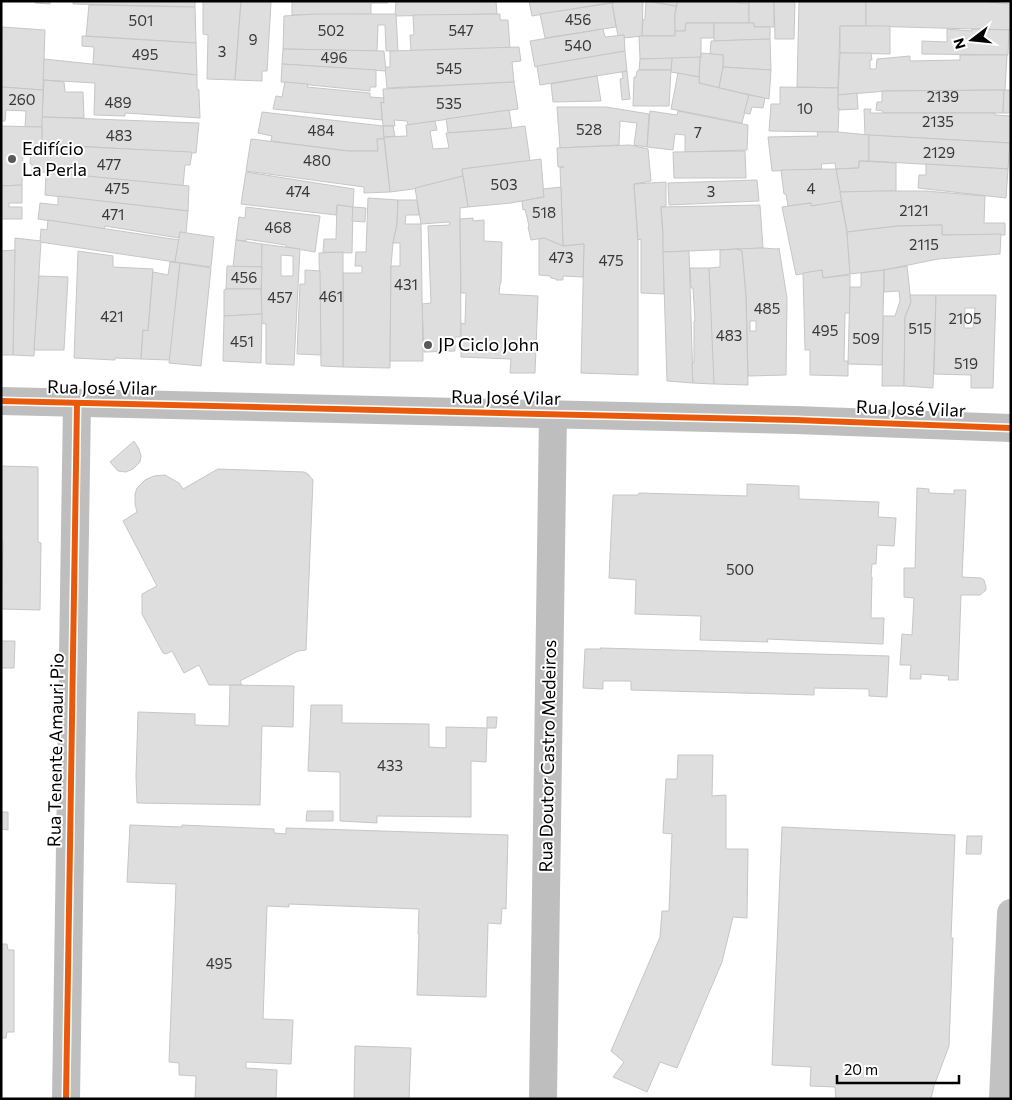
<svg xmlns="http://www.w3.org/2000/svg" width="1012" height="1100" viewBox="0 0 1012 1100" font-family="Commissioner,sans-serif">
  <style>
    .building { fill: #dedede; stroke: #c6c6c6; fill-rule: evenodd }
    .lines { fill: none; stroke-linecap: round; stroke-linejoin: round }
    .street { stroke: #bebebe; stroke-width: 28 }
    .secondary { stroke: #c2c2c2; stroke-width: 28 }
    .cycleway-casing { stroke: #fff; stroke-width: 9 }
    .cycleway { stroke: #e8590c; stroke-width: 6 }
    .poi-dot { fill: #595959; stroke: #fff; stroke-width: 2 }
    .labels { text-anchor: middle; stroke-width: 4; stroke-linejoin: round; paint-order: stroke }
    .number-label { font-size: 15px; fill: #383838 }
    .poi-label { font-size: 18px; fill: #000; stroke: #fff; text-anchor: start }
    .street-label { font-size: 18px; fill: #000; stroke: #fff }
  </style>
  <rect width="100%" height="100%" fill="#fff"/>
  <g class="building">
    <path d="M35,1h15v3l-15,-1z"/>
    <path d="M73,1h122v6l-122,-3z"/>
    <path d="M203,1h38l-6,79 -28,-1 1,-44 -5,-1z"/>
    <path d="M241,1h30v1l-4,69h-5v10l-27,-1z"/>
    <path d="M292,1h96v2h-17v11l-79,1z"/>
    <path d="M396,1h100l1,13 -102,2z"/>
    <path d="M529,1h91l-88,15z"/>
    <path d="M620,1h23l-1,35 -18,2v-3l-6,1 -6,-33z"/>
    <path d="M646,1l30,5 -1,8v22h-33l1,-16 2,-1z"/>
    <path d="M649,1h29l-2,5z"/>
    <path d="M678,1h60v2h11v20h-63l-1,8h-10v-17z"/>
    <path d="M749,1h25v26h-20v-4h-5z"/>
    <path d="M774,1h21l-1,38h-19z"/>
    <path d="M799,1h67v25h-26l-2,62 -41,-1z"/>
    <path d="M866,1h114l30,3 1,26 -145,-4z"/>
    <path d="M612,3l4,24 -71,11 -5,-24z"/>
    <path d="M89,5l106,2 1,36 -110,-7z"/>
    <path d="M316,14h80l2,37h-12l-1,-26h-7l-1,26 -94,-2 1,-33z"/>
    <path d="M500,14v6h8l2,28 -99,3 -1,-16h4l-1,-20z"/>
    <path d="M686,23h28v15h-13v20l-61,1 -1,-23h36v-5h10z"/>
    <path d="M714,23h40v4h16v12l-56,2z"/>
    <path d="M840,26h50v28l-50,-1z"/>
    <path d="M2,27l43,3 -2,60 -42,-3z"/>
    <path d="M603,29l2,8 19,-2 1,16 -90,16 -5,-26z"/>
    <path d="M947,29l25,2v-2l37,1 -1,25 -86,-1v-13l25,1z"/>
    <path d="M82,36l114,7 1,32 -104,-11 1,-17 -12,-1z"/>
    <path d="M770,39l1,31 -48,-3v-12l-13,-1 1,-13z"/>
    <path d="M519,47l2,14 -9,1 2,20 -127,6 -2,-21h5v-16z"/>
    <path d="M283,49l101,2 2,20 -104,-7z"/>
    <path d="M625,51l2,20 -87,14 -3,-19z"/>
    <path d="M701,53l22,2v12l-4,21 -20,-5 1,-26 1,1z"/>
    <path d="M840,53h31l1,7h-2v9h6l1,-10 33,-3v5l50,-1v-5h47l-2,35 -118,1 -49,4z"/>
    <path d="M700,57l-1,20 -28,-5 1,-14z"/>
    <path d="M672,58l-1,12h-32l1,-11z"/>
    <path d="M44,59l153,16v14l2,1v3l1,25 -75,-5v3l-31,-1 1,-32 -52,-3z"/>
    <path d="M282,64l94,6v17h-6v4l-89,-9z"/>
    <path d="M723,67l48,3 -2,29 -50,-11z"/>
    <path d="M639,70h32l-2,36h-36l1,-29h2l1,-6z"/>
    <path d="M627,71l3,28 -8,1 -2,-21 3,-1 -1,-6z"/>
    <path d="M678,73l21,4v6l50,12 -7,28 -71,-14z"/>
    <path d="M597,76l4,25 -48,1 -2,-18z"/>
    <path d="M44,80l20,2 1,10h18l1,26 -42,-1z"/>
    <path d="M285,82l23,2 -1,3 63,6v4l14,1v5l-3,-1 1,18 -109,-11 3,-13 6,1z"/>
    <path d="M514,82l4,27 -110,16 -1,-4 -13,-1 1,6h-12l-2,-24 3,1 -1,-14z"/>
    <path d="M1,87l42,3 -1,37h-17l1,-16 -20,-1 -1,11h-4z"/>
    <path d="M780,87l58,1v21l1,-1 -1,24 -69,-1 2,-27h9z"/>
    <path d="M1003,90h1l-1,23h-120v-2l-7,-1 1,-8h5v-11z"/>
    <path d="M1004,90h7v23h-8z"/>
    <path d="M857,93l1,16 -19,1v-2l-1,1v-14z"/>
    <path d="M749,95l16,3 -2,10 -11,-1 -2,7 -6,-1z"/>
    <path d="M557,107h49l43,7 -2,33 -13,-2 3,-22 -17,-2 -1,24 -59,3z"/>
    <path d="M864,109h7l-1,4h125v2l16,1 -1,27 -145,-8z"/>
    <path d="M509,110l3,18 -64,5 -2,-14z"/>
    <path d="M650,111l27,4 1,-4 70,14 -1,25 -62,2v-17l-10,-1 -2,16 -26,-3z"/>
    <path d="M262,112l121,14 1,13h-7l1,12h-30l-77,-10 1,-5 -14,-3z"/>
    <path d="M42,117l157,6 -3,30 -154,-9z"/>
    <path d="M435,121l2,9 -7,1 3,18 16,-1 -3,-15 58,-4 21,-3 5,35 -68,8 1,7 -50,13 -23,3 -6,-55 23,-1 -1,-11z"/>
    <path d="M1,126l41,1v17l4,1v4l-23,-1 -1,37 -21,1z"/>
    <path d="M383,126h10l2,10 -11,1z"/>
    <path d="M817,132h21l31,3v26h-10v7l-23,1 -1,-6 -14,1 1,5 -50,2 -4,-34 50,-1z"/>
    <path d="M869,135l141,8 -2,26 -139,-8z"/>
    <path d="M251,139l97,12h30l-1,-12h7l6,53 -26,1v-6l-118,-16z"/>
    <path d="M46,145l145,7 1,1 -2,12h-5l-2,21 -151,-15v-7h-2l1,-16 15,1z"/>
    <path d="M630,145l18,4 3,32 -17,3 4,60v131l-57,-2 3,-129 -21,2 -3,-79h4h-6l-1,-19z"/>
    <path d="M745,151l1,27h-72l-1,-26z"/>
    <path d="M541,159l3,38 -33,6 -43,4 -6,-38z"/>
    <path d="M859,161l37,2v28l-56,1 -4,-23 23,-1z"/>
    <path d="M926,164l82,5 -2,29 -88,-10 1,-13h7z"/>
    <path d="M836,169l6,33 -31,4v-3l-23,3 -2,-12h-2l-3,-24z"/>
    <path d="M46,172l143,14 -1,25 -143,-16z"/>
    <path d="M246,172l108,17 -1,18 -16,-2 -1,10 -95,-11z"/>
    <path d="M463,176l5,31 -8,1 1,129h-6v14l-31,1 -2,-48 9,-1 -3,-77 22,-1 -1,-3 -28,2 -6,-36z"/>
    <path d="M757,180l2,21 -90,4 -1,-22z"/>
    <path d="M666,182v24l-5,1 2,26 1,61 -23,-1v-54l-3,1 -4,-56z"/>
    <path d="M22,185v18h-13v4h13v12h-21v-33z"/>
    <path d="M561,187l2,59 -19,-8 -13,2 -3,-13 1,-1 -4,-17 -2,1 -1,-9 22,-4 -1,-8z"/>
    <path d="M877,191h49l59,5 -1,27h21v12h-63v-10l-44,1 -51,6 -7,-40z"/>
    <path d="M58,196l130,15 -2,22 -6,-1 -1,6 -74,-12 -1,3 -66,-10 2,-16 18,2z"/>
    <path d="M368,198l30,2 -1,25 -4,18 -2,23 -1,102 -47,-1v-94h19v-7h-7l1,-14h10z"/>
    <path d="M398,200h19l2,15h-13l-1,9h16l2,137h-33l1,-95h9v-23h-7l4,-18z"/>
    <path d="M841,201l6,31 3,42 -27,4 -1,-8 -26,5 -14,-68 29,-4v3z"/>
    <path d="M337,205l16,2 -1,46 -29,-1 1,-13h12z"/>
    <path d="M760,205l3,43 -100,4v-19l-2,-26z"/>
    <path d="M246,207l74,9 -5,36 -29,-5v-2l-40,-6v2l-10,-1 3,-23 6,1z"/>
    <path d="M353,207l13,1 -1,14 -13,-1z"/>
    <path d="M473,218v3l11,-1v21l18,1 -1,41 -1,1 -1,10 39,2 -3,77h-25l1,-14 -50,-2v-34l4,1 1,-31h-5l-1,-74z"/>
    <path d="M48,220l131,20 -4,22 -135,-20 1,-13 6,1z"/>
    <path d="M942,225v10l59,-1 -1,20 -62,5 -54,11 -34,4 -3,-42 51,-6z"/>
    <path d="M180,232l34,5 -3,30 -36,-5z"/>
    <path d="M15,238l26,3 -7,115 -21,-1z"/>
    <path d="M544,238l19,8 21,-2 -1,33 -20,-1v4h-7v-1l-5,-1 -1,-2 -11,-1v-36z"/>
    <path d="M236,240l26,4v23h-29z"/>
    <path d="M262,244l38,5 -6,116 -28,-1v-40l-5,-1zM281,255l12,1v20h-12z"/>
    <path d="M763,248l14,1 2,-1 8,50 -1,77 -38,1 -2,-79 -4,-46 -6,-2zM750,321h6v10h-6z"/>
    <path d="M736,249l6,2 4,46 2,88 -34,-1 -1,-5 -4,-111 11,-1v-17z"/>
    <path d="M15,250l-2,105h-12v-104z"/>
    <path d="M78,251l35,5v11l40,2 -5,62 -5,-1 -2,29 -26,-1v2l-41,-2z"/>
    <path d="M689,251l4,132 -26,-2 -4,-129z"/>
    <path d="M343,252v115l-22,-1 -2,-113z"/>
    <path d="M170,262l10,1 -10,97 -29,-1 2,-29 5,1 5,-59 15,3z"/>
    <path d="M180,263l31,5 -10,98 -32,-3z"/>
    <path d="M227,266l35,1 -1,22h-35z"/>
    <path d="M907,266l4,36 -6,15 -1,69h-22l1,-70h12l5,-15 -1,-10 -15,1v-22z"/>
    <path d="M690,268h19l5,116 -21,-1 -1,-20 2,-1v-41h1l-2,-33h-2z"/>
    <path d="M305,270l15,1 1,84 -24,-1 3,-70h5z"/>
    <path d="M822,270l1,8 27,-3v38h-5l-1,48h4v15l-38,-1v-25h-5l-2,-77z"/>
    <path d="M884,270l-2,95 -34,-1 2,-77h11v-14z"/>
    <path d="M39,276l29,1 -4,73h-30z"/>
    <path d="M226,289h35l1,25 -38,2v-26z"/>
    <path d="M910,295h26l-3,93 -29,-2 1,-69 6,-15z"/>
    <path d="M936,295h60l-3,93h-22v-13l-37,-1zM965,308h10l-2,20h-9z"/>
    <path d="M262,314l-1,49 -38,-2 1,-45z"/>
    <path d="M134,441l5,8 2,7 -1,6 -7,7 -7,3 -8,-1 -8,-9z"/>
    <path d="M1,466l37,1v75l3,1 -1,67 -39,-1 2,-67h-2z"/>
    <path d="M218,469l86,3 4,2 5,6 -7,170 -8,1 -58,30 2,4h-33l-10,-20 -15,8 -12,-22 -6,3 -3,-1 -21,-39v-20l15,-8 -34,-65 14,-9 -2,-8v-10l2,-6 8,-8 9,-4 11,-1 14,8 4,6z"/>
    <path d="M747,484l52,2v13l80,3 -1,15 18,1 -2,28 -17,-1 -1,19h-4l-1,13h1l-1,41h13l-1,26 -116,-5 1,3 -68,-2 1,-24 -66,-2 1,-34 -27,-2 4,-83h25l1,-2 108,3z"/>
    <path d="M917,488l12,1v4l25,1v-4h12l-4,87 19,1 3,2 2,7v3l-6,5h-19l-3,85h-10l1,-4 -28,-2v5h-11l1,-14h-11l2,-31 10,1 2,-37 -10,-1v-29h11z"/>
    <path d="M1,641h14l-1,27h-13z"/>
    <path d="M600,648l289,8 -2,41 -18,-1v-7l-55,-1v7l-183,-5v-9h-28v8l-20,-1 2,-39h16z"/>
    <path d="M230,685l64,1 -1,41 -31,-1 -2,79 -123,-2 -1,-27 2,-64 57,2v11l34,1z"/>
    <path d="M311,705h31v18l87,1v23l17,1v-21l41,1v-11h10l-1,11h-9l-1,34 -15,-1v56l-94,-1v7l-37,-2v-49l-32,-1z"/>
    <path d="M678,755h35l-1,41 14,-1v54h22l-1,69 -14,-1 -11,45 -45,106 -17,-6 -13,30 -34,-15 11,-15 -13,-11 49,-114 2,-26h7l3,-77 -9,-1 3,-54h11z"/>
    <path d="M307,811h26v10h-27z"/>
    <path d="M1,812h7v18l-7,-1z"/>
    <path d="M130,825l52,2v-2l92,4v4l12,1v-6l222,7 -2,74 -4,-1 -1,16 -13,-1 -2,74 -69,-2 2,-62 -1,1 1,-25 -130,-5v3l-22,-1 -4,113 30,1 -2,44 -45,-2v6l31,2 -1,29h-81l1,-23 -17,-1v-12l-10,-1 7,-178 -49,-2z"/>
    <path d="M782,827l173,8 -4,103h2l-4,108 -15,40 -3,13h-95l-1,-12 -25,-1 1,-19 -39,-2z"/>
    <path d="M967,836h15l-1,18h-15z"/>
    <path d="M1,944h6l1,6h6v82h-7l-1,6h-5z"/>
    <path d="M355,1046l56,2 -2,51h-55z"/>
  </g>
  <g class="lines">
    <g class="street">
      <path d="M1,401l794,19 216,8"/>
      <path d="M66,1099l11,-696"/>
      <path d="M543,1099l10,-685"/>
    </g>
    <path class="secondary" d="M1003,1099l8,-186"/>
    <defs>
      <g id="cycleway">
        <path d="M1,401l794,19 216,8"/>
        <path d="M66,1099l11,-696"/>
      </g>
    </defs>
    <use href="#cycleway" class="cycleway-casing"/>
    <use href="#cycleway" class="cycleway"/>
  </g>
  <g class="poi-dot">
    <circle cx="12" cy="159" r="5"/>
    <circle cx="428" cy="345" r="5"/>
  </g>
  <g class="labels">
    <g class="number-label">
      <text x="578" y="25">456</text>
      <text x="141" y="26">501</text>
      <text x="331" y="36">502</text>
      <text x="461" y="36">547</text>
      <text x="253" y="45">9</text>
      <text x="578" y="51">540</text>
      <text x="222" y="57">3</text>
      <text x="145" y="60">495</text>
      <text x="334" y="63">496</text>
      <text x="449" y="74">545</text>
      <text x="943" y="102">2139</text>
      <text x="22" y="105">260</text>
      <text x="118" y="108">489</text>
      <text x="449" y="109">535</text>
      <text x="805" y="114">10</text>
      <text x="938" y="127">2135</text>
      <text x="589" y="135">528</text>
      <text x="321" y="136">484</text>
      <text x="698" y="138">7</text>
      <text x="119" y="141">483</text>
      <text x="939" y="158">2129</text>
      <text x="317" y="166">480</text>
      <text x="109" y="170">477</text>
      <text x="504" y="190">503</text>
      <text x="117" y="194">475</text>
      <text x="811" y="194">4</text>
      <text x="298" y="197">474</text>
      <text x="711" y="197">3</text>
      <text x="914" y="216">2121</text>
      <text x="544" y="218">518</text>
      <text x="113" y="220">471</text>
      <text x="278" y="233">468</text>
      <text x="924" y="250">2115</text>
      <text x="561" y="263">473</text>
      <text x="611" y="266">475</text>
      <text x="244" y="283">456</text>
      <text x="406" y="290">431</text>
      <text x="331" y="302">461</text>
      <text x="280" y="303">457</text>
      <text x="767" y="314">485</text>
      <text x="112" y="322">421</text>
      <text x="965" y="324">2105</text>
      <text x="920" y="334">515</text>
      <text x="825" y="336">495</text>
      <text x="729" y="341">483</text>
      <text x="866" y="344">509</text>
      <text x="242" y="347">451</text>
      <text x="966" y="369">519</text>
      <text x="740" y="575">500</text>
      <text x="390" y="771">433</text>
      <text x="219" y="969">495</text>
    </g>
    <g class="poi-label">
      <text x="22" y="155">Edifício<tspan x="22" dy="21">La Perla</tspan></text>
      <text x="438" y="351">JP Ciclo John</text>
    </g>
    <g class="street-label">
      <text transform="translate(102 388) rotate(1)" y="6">Rua José Vilar</text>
      <text transform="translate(506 398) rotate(1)" y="6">Rua José Vilar</text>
      <text transform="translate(911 409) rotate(2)" y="6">Rua José Vilar</text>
      <text transform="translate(56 750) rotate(-89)" y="6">Rua Tenente Amauri Pio</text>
      <text transform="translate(548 756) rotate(-89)" y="6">Rua Doutor Castro Medeiros</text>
    </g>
  </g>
  <rect width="1012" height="1100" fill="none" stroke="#000000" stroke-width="5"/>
  <g transform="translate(972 40) rotate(254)" stroke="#ffffff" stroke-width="4" paint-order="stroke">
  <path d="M0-4L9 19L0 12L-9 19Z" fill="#000000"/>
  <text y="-8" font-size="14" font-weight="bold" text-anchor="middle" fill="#000000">N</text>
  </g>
  <path d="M837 1075v8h122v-8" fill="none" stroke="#000000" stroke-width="2.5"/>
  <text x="844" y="1075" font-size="15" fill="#000000" stroke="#ffffff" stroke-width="4" paint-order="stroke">20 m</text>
</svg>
